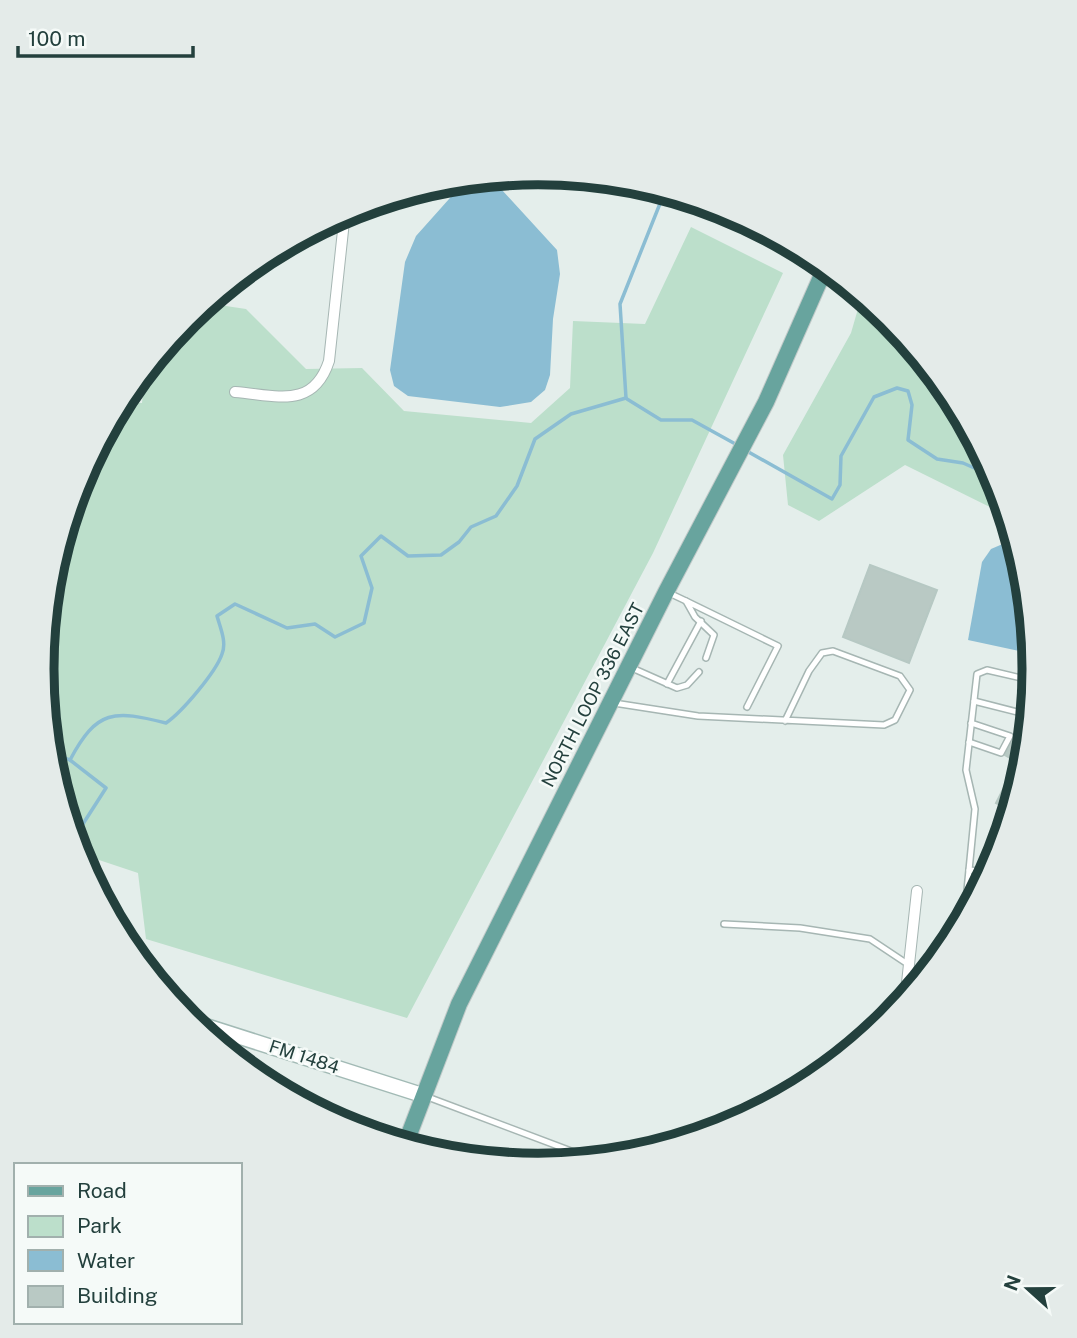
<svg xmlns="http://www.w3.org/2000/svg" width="1077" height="1338" viewBox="0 0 1077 1338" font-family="'Public Sans',sans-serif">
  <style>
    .green { fill: #bcdfcb }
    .water { fill: #8bbdd3 }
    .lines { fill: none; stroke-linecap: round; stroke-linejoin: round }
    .stream { stroke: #8bbdd3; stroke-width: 3.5 }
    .building { fill: #b9c9c4; stroke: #b6c8c3; stroke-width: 2 }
    .service-casing { stroke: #a6b6b3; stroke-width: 8 }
    .minor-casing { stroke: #a6b6b3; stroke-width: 12 }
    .secondary-casing { stroke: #a2bab5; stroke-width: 17 }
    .primary-casing { stroke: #c1cac9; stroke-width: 18 }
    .service { stroke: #fff; stroke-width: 5 }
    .minor { stroke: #fff; stroke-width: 10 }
    .secondary { stroke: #fff; stroke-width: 14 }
    .primary { stroke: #68a49e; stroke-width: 16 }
    .labels { text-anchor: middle; stroke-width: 5; stroke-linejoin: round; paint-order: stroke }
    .street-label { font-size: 18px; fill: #23403d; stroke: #f5faf8 }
    .rim { fill: none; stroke: #23403d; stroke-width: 9 }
  </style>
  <rect width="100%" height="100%" fill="#e4eeeb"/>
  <g class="green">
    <path d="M691,227l92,46 -130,280 -246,465 -261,-79 -8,-66 -60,-20 -27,-88 -9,-96 10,-97 28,-93 41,-77 21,1 3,-33 43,-52 18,-15 40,6 60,60 56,-1 42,43 127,12 39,-35 3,-67 72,3z"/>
    <path d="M862,295c68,56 121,136 146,221l-103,-51 -86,56 -31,-16 -5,-50 68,-122z"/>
  </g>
  <g class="water">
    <path d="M490,177l67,73 3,24 -7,45 -3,56 -5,15 -14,12 -31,5 -92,-11 -14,-10 -4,-16 15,-108 11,-26 50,-56z"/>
    <path d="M1005,543l13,4 8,26 7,81 -65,-14 14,-78 9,-13z"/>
  </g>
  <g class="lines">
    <g class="stream">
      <path d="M626,398l-6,-94 45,-113"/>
      <path d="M627,399l34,21h31l47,26"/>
      <path d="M745,450l87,49 8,-14 1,-29 33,-59 23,-9 11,3 4,14 -4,35 29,19 26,4 34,15"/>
      <path d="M51,760l4,-6 15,6"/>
      <path d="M79,857l2,-30 25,-39 -36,-28c27,-51 44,-50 96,-37 16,-11 50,-51 56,-69 5,-12 -2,-27 -5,-38l18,-12 52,24 28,-4 20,13 29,-14 8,-35 -11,-32 20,-20 27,20 33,-1 18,-13 12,-15 25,-11 21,-30 18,-47 36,-25 55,-16"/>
    </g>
  </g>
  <g class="building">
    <path d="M870,565l67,25 -28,73 -66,-26z"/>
    <path d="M1019,728l10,6 -4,32 -13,45 -16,-8 21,-41 -12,-7z"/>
  </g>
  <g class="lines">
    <defs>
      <g id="service">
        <path d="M667,592l19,9"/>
        <path d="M706,658l8,-23 -19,-18 -9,-16 92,45 -31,61"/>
        <path d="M632,668l45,20 10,-3 12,-13"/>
        <path d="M667,684l34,-63"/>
        <path d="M974,701l47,12 13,-31"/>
        <path d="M614,703l84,13 186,9 11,-5 15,-30 -10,-14 -67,-25 -11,2 -13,18 -24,50"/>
        <path d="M969,742l32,11 9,-17 -39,-13"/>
        <path d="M969,870l21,2"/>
        <path d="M964,921l11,-112 -9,-39 11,-96 10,-4 47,11"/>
        <path d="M724,924l76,4 70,11 39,26"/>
        <path d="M425,1096l170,64"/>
      </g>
      <g id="minor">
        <path d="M235,392c41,3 78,18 94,-31l16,-149"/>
        <path d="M905,1001l12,-110"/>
      </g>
      <path id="secondary" d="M187,1020l235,75"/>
      <path id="primary" d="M405,1145l54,-141 207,-412 100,-190 60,-136"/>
    </defs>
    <use href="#service" class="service-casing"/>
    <use href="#minor" class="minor-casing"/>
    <use href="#secondary" class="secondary-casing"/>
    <use href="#primary" class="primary-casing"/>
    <use href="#service" class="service"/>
    <use href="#minor" class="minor"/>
    <use href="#secondary" class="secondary"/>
    <use href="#primary" class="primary"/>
  </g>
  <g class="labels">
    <g class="street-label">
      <text transform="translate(593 695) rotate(-63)" y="6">NORTH LOOP 336 EAST</text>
      <text transform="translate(304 1057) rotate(18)" y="6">FM 1484</text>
    </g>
  </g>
  <path d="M0 0H1077V1338H0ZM54 669a484 484 0 1 1 968 0a484 484 0 1 1-968 0Z" fill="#e4ebe9" fill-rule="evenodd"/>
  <path class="rim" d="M54 669a484 484 0 1 1 968 0a484 484 0 1 1-968 0Z"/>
  <rect x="14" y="1163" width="228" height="161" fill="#f5faf8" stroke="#a1b0ad" stroke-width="2"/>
  <rect x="28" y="1186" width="35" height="10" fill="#68a49e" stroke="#a1b0ad" stroke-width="2"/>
  <text x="77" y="1198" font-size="21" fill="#23403d">Road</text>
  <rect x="28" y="1216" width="35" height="21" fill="#bcdfcb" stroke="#a1b0ad" stroke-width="2"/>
  <text x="77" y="1233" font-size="21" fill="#23403d">Park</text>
  <rect x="28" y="1250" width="35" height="21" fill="#8bbdd3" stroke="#a1b0ad" stroke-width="2"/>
  <text x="77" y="1268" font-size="21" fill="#23403d">Water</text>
  <rect x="28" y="1286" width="35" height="21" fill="#b9c9c4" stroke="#a1b0ad" stroke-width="2"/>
  <text x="77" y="1303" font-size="21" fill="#23403d">Building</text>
  <g transform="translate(1028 1289) rotate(291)" stroke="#f5faf8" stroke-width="5" paint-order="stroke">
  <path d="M0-5L12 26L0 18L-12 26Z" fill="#23403d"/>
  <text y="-10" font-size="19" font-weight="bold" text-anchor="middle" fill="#23403d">N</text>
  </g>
  <path d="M18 46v10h175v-10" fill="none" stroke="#23403d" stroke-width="3.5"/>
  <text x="28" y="46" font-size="21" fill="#23403d" stroke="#f5faf8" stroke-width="5" paint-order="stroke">100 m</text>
</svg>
